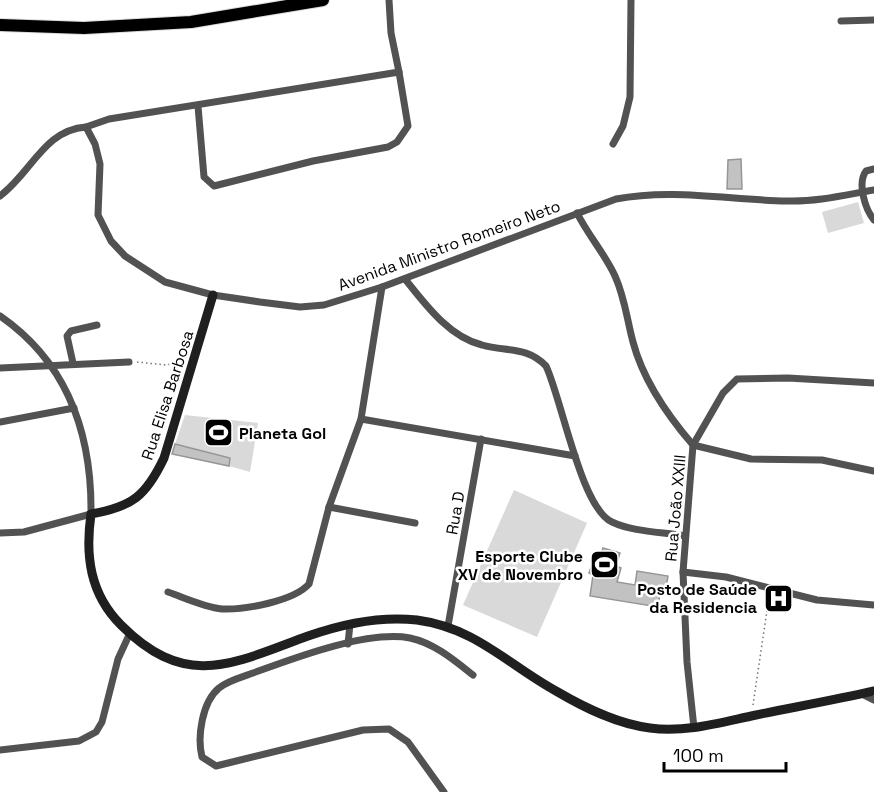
<svg xmlns="http://www.w3.org/2000/svg" width="874" height="792" viewBox="0 0 874 792" font-family="'Space Grotesk',sans-serif">
  <style>
    .green { fill: #d9d9d9 }
    .building { fill: #c2c2c2; stroke: #969696; stroke-width: 1.5 }
    .lines { fill: none; stroke-linecap: round; stroke-linejoin: round }
    .highway-casing { stroke: #dbdbdb; stroke-width: 14 }
    .path { stroke: #747474; stroke-width: 1.5; stroke-dasharray: 1.5 3; stroke-linecap: butt }
    .street { stroke: #525252; stroke-width: 7 }
    .secondary { stroke: #1f1f1f; stroke-width: 9 }
    .highway { stroke: #000; stroke-width: 12 }
    .labels { text-anchor: middle; stroke-width: 5; stroke-linejoin: round; paint-order: stroke }
    .street-label { font-size: 16px; fill: #000; stroke: #fff }
    .poi-label { font-size: 16px; font-weight: bold; fill: #000; stroke: #fff; text-anchor: end }
  </style>
  <rect width="100%" height="100%" fill="#fff"/>
  <g class="green">
    <path d="M858,202l6,21 -36,10 -6,-21z"/>
    <path d="M185,415l73,8 -8,49 -21,-6 1,-8 -55,-14z"/>
    <path d="M514,490l73,33 -50,114 -74,-32z"/>
  </g>
  <g class="building">
    <path d="M741,159l1,30h-15l1,-29z"/>
    <path d="M175,444l55,14 -1,8 -57,-12z"/>
    <path d="M603,548l17,5 -4,13 5,2 -4,14 18,3 2,-14 31,5 -2,12 -5,-1 -3,20 -68,-11 3,-21 -4,-2 4,-11 5,1z"/>
  </g>
  <g class="lines">
    <defs>
      <path id="highway" d="M0,25l84,3 107,-6 132,-22"/>
    </defs>
    <use href="#highway" class="highway-casing"/>
    <g class="path">
      <path d="M137,362l29,3 16,-3"/>
      <path d="M753,705l16,-108"/>
    </g>
    <g class="street">
      <path d="M389,0l2,33 8,39"/>
      <path d="M841,21l33,-1"/>
      <path d="M86,127l23,-8 290,-47 9,54 -11,16 -9,5 -75,14 -99,25 -10,-9 -6,-71"/>
      <path d="M613,144l10,-18 7,-29 1,-97"/>
      <path d="M874,169l-8,2c-9,12 -1,38 8,49"/>
      <path d="M0,196c32,-24 44,-66 86,-69l9,17 5,20 -2,51 13,26 14,15 40,26 48,13 47,7 40,5 24,-2 58,-18 234,-88c56,-11 114,1 171,2 29,1 58,-6 87,-11"/>
      <path d="M577,213c11,22 28,41 38,63 10,22 12,44 18,66 10,38 35,74 60,103l-10,127 4,90 7,66"/>
      <path d="M405,279c20,25 44,58 77,66 24,7 45,1 64,21 16,34 35,142 66,156 21,10 50,10 73,14"/>
      <path d="M0,316c68,47 92,118 91,198l-67,18 -24,1"/>
      <path d="M73,363l-6,-27 4,-5 26,-6"/>
      <path d="M0,368l129,-6"/>
      <path d="M874,383l-86,-5 -51,1 -14,14 -30,52 58,14 71,1 52,11"/>
      <path d="M361,419l214,37"/>
      <path d="M0,422l74,-14"/>
      <path d="M329,507l86,16"/>
      <path d="M683,572l43,5 91,23 57,5"/>
      <path d="M168,592c17,6 36,15 54,17 23,1 72,-8 87,-25l20,-77 32,-88 21,-132"/>
      <path d="M448,626l33,-187"/>
      <path d="M348,644l2,-20"/>
      <path d="M862,694l12,6"/>
      <path d="M0,750l79,-9 17,-9 6,-10 16,-63 12,-26"/>
      <path d="M444,792l-36,-50 -19,-13 -26,1 -147,36 -14,-9c-5,-20 0,-55 17,-69 10,-8 24,-11 34,-15 41,-15 114,-43 157,-35 24,5 44,22 63,37"/>
    </g>
    <path class="secondary" d="M213,295l-49,163c-18,38 -32,49 -73,56 -6,42 -1,80 30,111 66,66 113,38 187,11 34,-12 73,-20 109,-16 59,8 90,44 139,71 29,17 61,33 94,37 36,5 72,-6 106,-13 39,-8 79,-15 118,-24"/>
    <use href="#highway" class="highway"/>
  </g>
  <defs>
    <symbol id="stadium-square" viewBox="-11 -11 22 22"><rect x="-9" y="-9" width="18" height="18" rx="4" fill="#000" stroke="#fff"/><path d="M0-5a6.5 5 0 1 0 0 10a6.5 5 0 1 0 0-10ZM-3.5-1.8h7v3.6h-7Z" fill="#fff"/></symbol>
    <symbol id="hospital-square" viewBox="-11 -11 22 22"><rect x="-9" y="-9" width="18" height="18" rx="4" fill="#000" stroke="#fff"/><path d="M-5-5h3v3.5h4V-5h3V5h-3V1.5h-4V5h-3Z" fill="#fff"/></symbol>
  </defs>
  <g fill-rule="evenodd">
    <use href="#stadium-square" x="202" y="416" width="33" height="33"/>
    <use href="#stadium-square" x="588" y="548" width="33" height="33"/>
    <use href="#hospital-square" x="762" y="582" width="33" height="33"/>
  </g>
  <g class="labels">
    <g class="street-label">
      <text transform="translate(449 245) rotate(-20)" y="6">Avenida Ministro Romeiro Neto</text>
      <text transform="translate(167 395) rotate(-72)" y="6">Rua Elisa Barbosa</text>
      <text transform="translate(675 508) rotate(-85)" y="6">Rua João XXIII</text>
      <text transform="translate(455 513) rotate(-80)" y="6">Rua D</text>
    </g>
    <g class="poi-label">
      <text x="239" y="439" text-anchor="start">Planeta Gol</text>
      <text x="583" y="562">Esporte Clube<tspan x="583" dy="18">XV de Novembro</tspan></text>
      <text x="757" y="595">Posto de Saúde<tspan x="757" dy="18">da Residencia</tspan></text>
    </g>
  </g>
  <path d="M664 762v9h122v-9" fill="none" stroke="#000000" stroke-width="3"/>
  <text x="673" y="762" font-size="18" fill="#000000" stroke="#ffffff" stroke-width="4.5" paint-order="stroke">100 m</text>
</svg>
